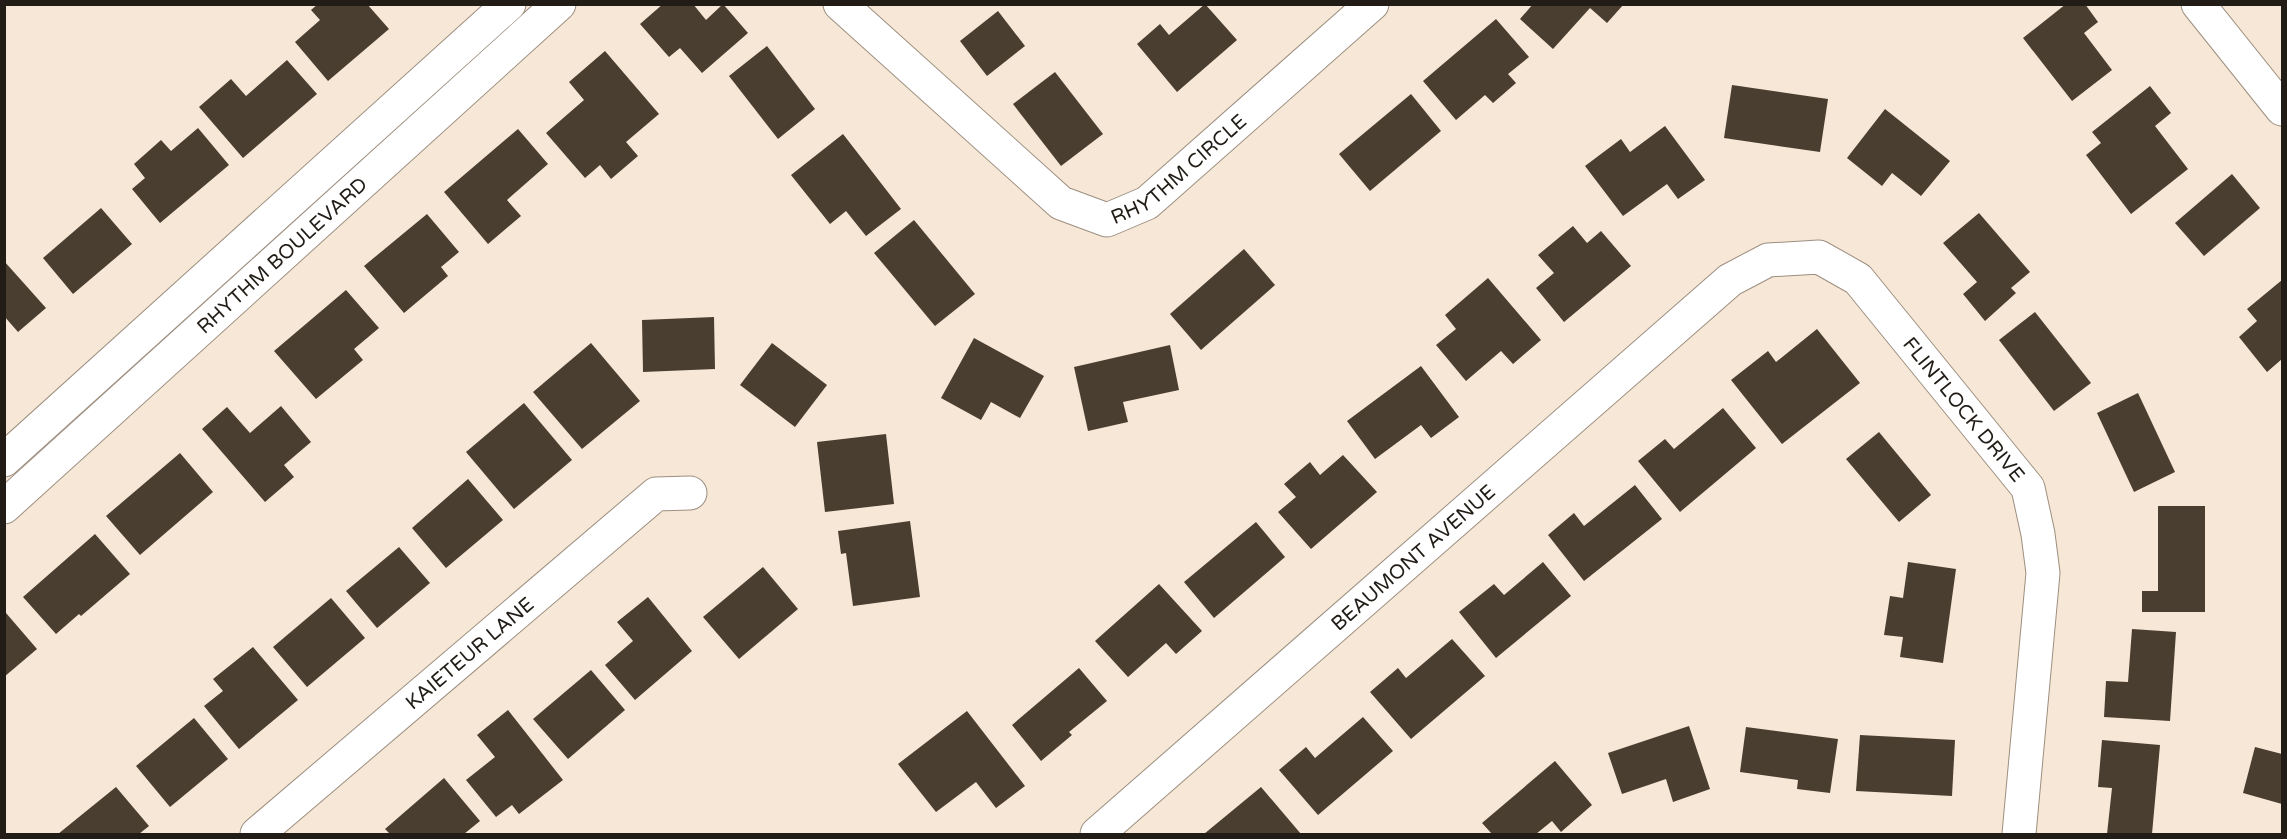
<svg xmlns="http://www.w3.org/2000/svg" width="2287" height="839" viewBox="0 0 2287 839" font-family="'Varela Round',sans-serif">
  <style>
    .building { fill: #4a3e30 }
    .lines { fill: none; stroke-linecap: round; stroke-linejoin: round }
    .minor-casing { stroke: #9d8f80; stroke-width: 35 }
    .minor { stroke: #fff; stroke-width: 33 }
    .labels { text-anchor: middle; stroke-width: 6; stroke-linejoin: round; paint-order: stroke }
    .street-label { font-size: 20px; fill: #211c16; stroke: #f7e7d6 }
  </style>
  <rect width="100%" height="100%" fill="#f7e7d6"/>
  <g class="building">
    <path d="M318,4h49l22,25 -61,52 -33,-39 25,-22 -9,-10z"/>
    <path d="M663,4h30l13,16 17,-16 25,29 -46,40 -22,-25 -11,9 -29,-33z"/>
    <path d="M1205,4l32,36 -60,52 -40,-48 23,-20 9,11z"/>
    <path d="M1533,4h91l-17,19 -17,-15 -37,41 -33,-30z"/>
    <path d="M2066,4h19l13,18 -14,11 28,37 -40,31 -49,-63z"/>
    <path d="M998,11l27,35 -38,30 -27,-35z"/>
    <path d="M1496,19l33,38 -21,17 8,9 -23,20 -8,-8 -29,25 -33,-39z"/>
    <path d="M767,46l48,63 -37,30 -49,-63z"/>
    <path d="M605,51l54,63 -33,28 12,14 -27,23 -11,-14 -15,13 -39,-45 38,-33 -15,-18z"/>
    <path d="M287,60l30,34 -74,64 -44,-51 32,-28 15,17z"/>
    <path d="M1055,72l48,62 -42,32 -48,-62z"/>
    <path d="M1732,85l96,14 -8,53 -96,-14z"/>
    <path d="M2150,86l21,27 -16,13 33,43 -57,45 -45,-59 15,-12 -9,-11z"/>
    <path d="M1411,94l30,37 -71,60 -31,-37z"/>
    <path d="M1885,109l65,52 -29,35 -29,-23 -10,13 -35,-28z"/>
    <path d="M1665,126l40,54 -27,19 -11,-15 -44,32 -38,-50 36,-27 9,13z"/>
    <path d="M198,128l31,37 -69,58 -28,-34 13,-11 -11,-14 27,-24 10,11z"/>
    <path d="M518,129l30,35 -41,36 14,16 -33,28 -44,-52z"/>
    <path d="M843,134l58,75 -35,27 -20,-25 -16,13 -39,-49z"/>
    <path d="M2232,174l28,34 -56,48 -29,-33z"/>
    <path d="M101,208l31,36 -59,50 -30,-36z"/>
    <path d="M1979,213l51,59 -19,16 5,5 -31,28 -22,-27 14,-12 -34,-39z"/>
    <path d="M427,214l32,38 -18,15 7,9 -44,37 -40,-47z"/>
    <path d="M914,220l61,74 -40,32 -61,-73z"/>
    <path d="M1573,226l14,17 14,-12 30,35 -67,56 -28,-34 18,-15 -16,-18z"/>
    <path d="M1244,249l31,36 -74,65 -31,-36z"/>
    <path d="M4,261l42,47 -28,24 -14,-16z"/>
    <path d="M1488,278l53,62 -28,24 -12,-13 -35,30 -30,-36 20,-16 -11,-14z"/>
    <path d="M2282,280v79l-15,13 -28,-35 18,-16 -10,-12z"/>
    <path d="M346,290l33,38 -25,21 9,11 -47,39 -42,-48z"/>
    <path d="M2035,312l56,71 -37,28 -55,-71z"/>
    <path d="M714,317l1,52 -72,3 -1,-52z"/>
    <path d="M1817,329l43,54 -78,61 -51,-64 37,-29 8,11z"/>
    <path d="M974,338l70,38 -24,42 -29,-16 -10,18 -40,-22z"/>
    <path d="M591,343l49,58 -58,48 -49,-57z"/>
    <path d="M772,343l55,42 -32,42 -55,-42z"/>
    <path d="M1170,345l9,45 -56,12 5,20 -40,9 -14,-64z"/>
    <path d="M1421,366l38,51 -28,21 -10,-13 -46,34 -28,-38z"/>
    <path d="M2138,393l37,79 -41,20 -37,-79z"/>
    <path d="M524,403l48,57 -58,49 -48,-57z"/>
    <path d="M281,406l30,36 -27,23 10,12 -29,25 -63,-73 25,-22 23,26z"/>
    <path d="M1723,408l33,40 -76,64 -42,-51 27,-22 9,10z"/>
    <path d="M1879,432l52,63 -32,27 -53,-63z"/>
    <path d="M886,434l8,70 -69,8 -8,-70z"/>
    <path d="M180,453l33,39 -73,63 -34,-39z"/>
    <path d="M1343,455l34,37 -66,57 -33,-37 18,-15 -12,-13 26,-22 10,13z"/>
    <path d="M468,479l35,41 -57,48 -34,-40z"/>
    <path d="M1635,485l27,34 -78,62 -36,-46 26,-22 10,13z"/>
    <path d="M2158,506h47v106h-63v-21h16z"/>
    <path d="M910,521l10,76 -67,9 -7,-53 -5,1 -3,-23z"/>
    <path d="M1256,522l29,35 -71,61 -30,-36z"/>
    <path d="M95,534l35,40 -49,42 -2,-2 -23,20 -33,-37z"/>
    <path d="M399,547l31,36 -53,45 -31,-37z"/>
    <path d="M1543,562l28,34 -75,62 -37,-46 35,-28 10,11z"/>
    <path d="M1908,562l48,7 -13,94 -43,-6 3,-20 -19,-2 6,-39 13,2z"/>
    <path d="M763,567l35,42 -59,50 -36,-42z"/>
    <path d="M1159,584l43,47 -26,23 -10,-11 -38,34 -33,-36z"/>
    <path d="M648,597l44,54 -57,49 -30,-35 28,-24 -16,-19z"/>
    <path d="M331,598l34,40 -58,49 -34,-40z"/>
    <path d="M6,613l31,36 -33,28v-63z"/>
    <path d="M2132,629l44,3 -6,89 -66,-4 2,-36 22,1z"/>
    <path d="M1452,639l33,37 -74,63 -41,-47 28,-24 8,10z"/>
    <path d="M253,647l45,53 -59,49 -35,-43 19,-15 -10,-12z"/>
    <path d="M1079,668l28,33 -38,31 3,3 -31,26 -29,-36z"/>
    <path d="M591,670l34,40 -57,49 -35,-40z"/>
    <path d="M508,710l55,70 -44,34 -7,-9 -16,12 -30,-37 29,-23 -18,-22z"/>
    <path d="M967,711l58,75 -29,22 -20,-26 -40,30 -38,-48z"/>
    <path d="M1363,717l30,34 -75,64 -39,-45 27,-23 9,11z"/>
    <path d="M194,718l34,41 -58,48 -34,-41z"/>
    <path d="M1689,726l21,63 -37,13 -7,-23 -44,15 -14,-41z"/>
    <path d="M1746,727l92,12 -8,54 -33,-4 1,-9 -58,-8z"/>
    <path d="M1860,735l95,5 -3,56 -96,-5z"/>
    <path d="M2102,740l58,5 -8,89h-45l5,-46 -14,-1z"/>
    <path d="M2255,747l27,7v50l-39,-11z"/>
    <path d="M1555,761l37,44 -31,27 -9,-11 -16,13h-44l-10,-11z"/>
    <path d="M444,778l36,43 -16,13h-74l-5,-5z"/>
    <path d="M116,787l33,39 -10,8h-81z"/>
    <path d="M1261,787l40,47h-97z"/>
  </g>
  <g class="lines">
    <defs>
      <g id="minor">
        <path id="s1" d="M840,4l221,199 46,17 40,-17 225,-199"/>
        <path d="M2198,4l84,105"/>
        <path d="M4,460l505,-456"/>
        <path id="s2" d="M4,507l555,-503"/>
        <path id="s3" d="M257,834l399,-340 34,-1"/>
        <path id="s4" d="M1097,834l633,-554 38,-20 51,-3 39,22 170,209 10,46 5,39 -24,261"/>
      </g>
    </defs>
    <use href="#minor" class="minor-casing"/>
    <use href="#minor" class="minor"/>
  </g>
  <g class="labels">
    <g class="street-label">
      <text dy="7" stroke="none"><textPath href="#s1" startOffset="435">RHYTHM CIRCLE</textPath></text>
      <text dy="7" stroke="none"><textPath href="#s2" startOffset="375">RHYTHM BOULEVARD</textPath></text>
      <text dy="7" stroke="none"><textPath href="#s4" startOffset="1148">FLINTLOCK DRIVE</textPath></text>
      <text dy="7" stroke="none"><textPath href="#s4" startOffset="420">BEAUMONT AVENUE</textPath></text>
      <text dy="7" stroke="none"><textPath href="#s3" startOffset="279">KAIETEUR LANE</textPath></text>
    </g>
  </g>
  <rect width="2287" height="839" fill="none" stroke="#211c16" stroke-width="12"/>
</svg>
